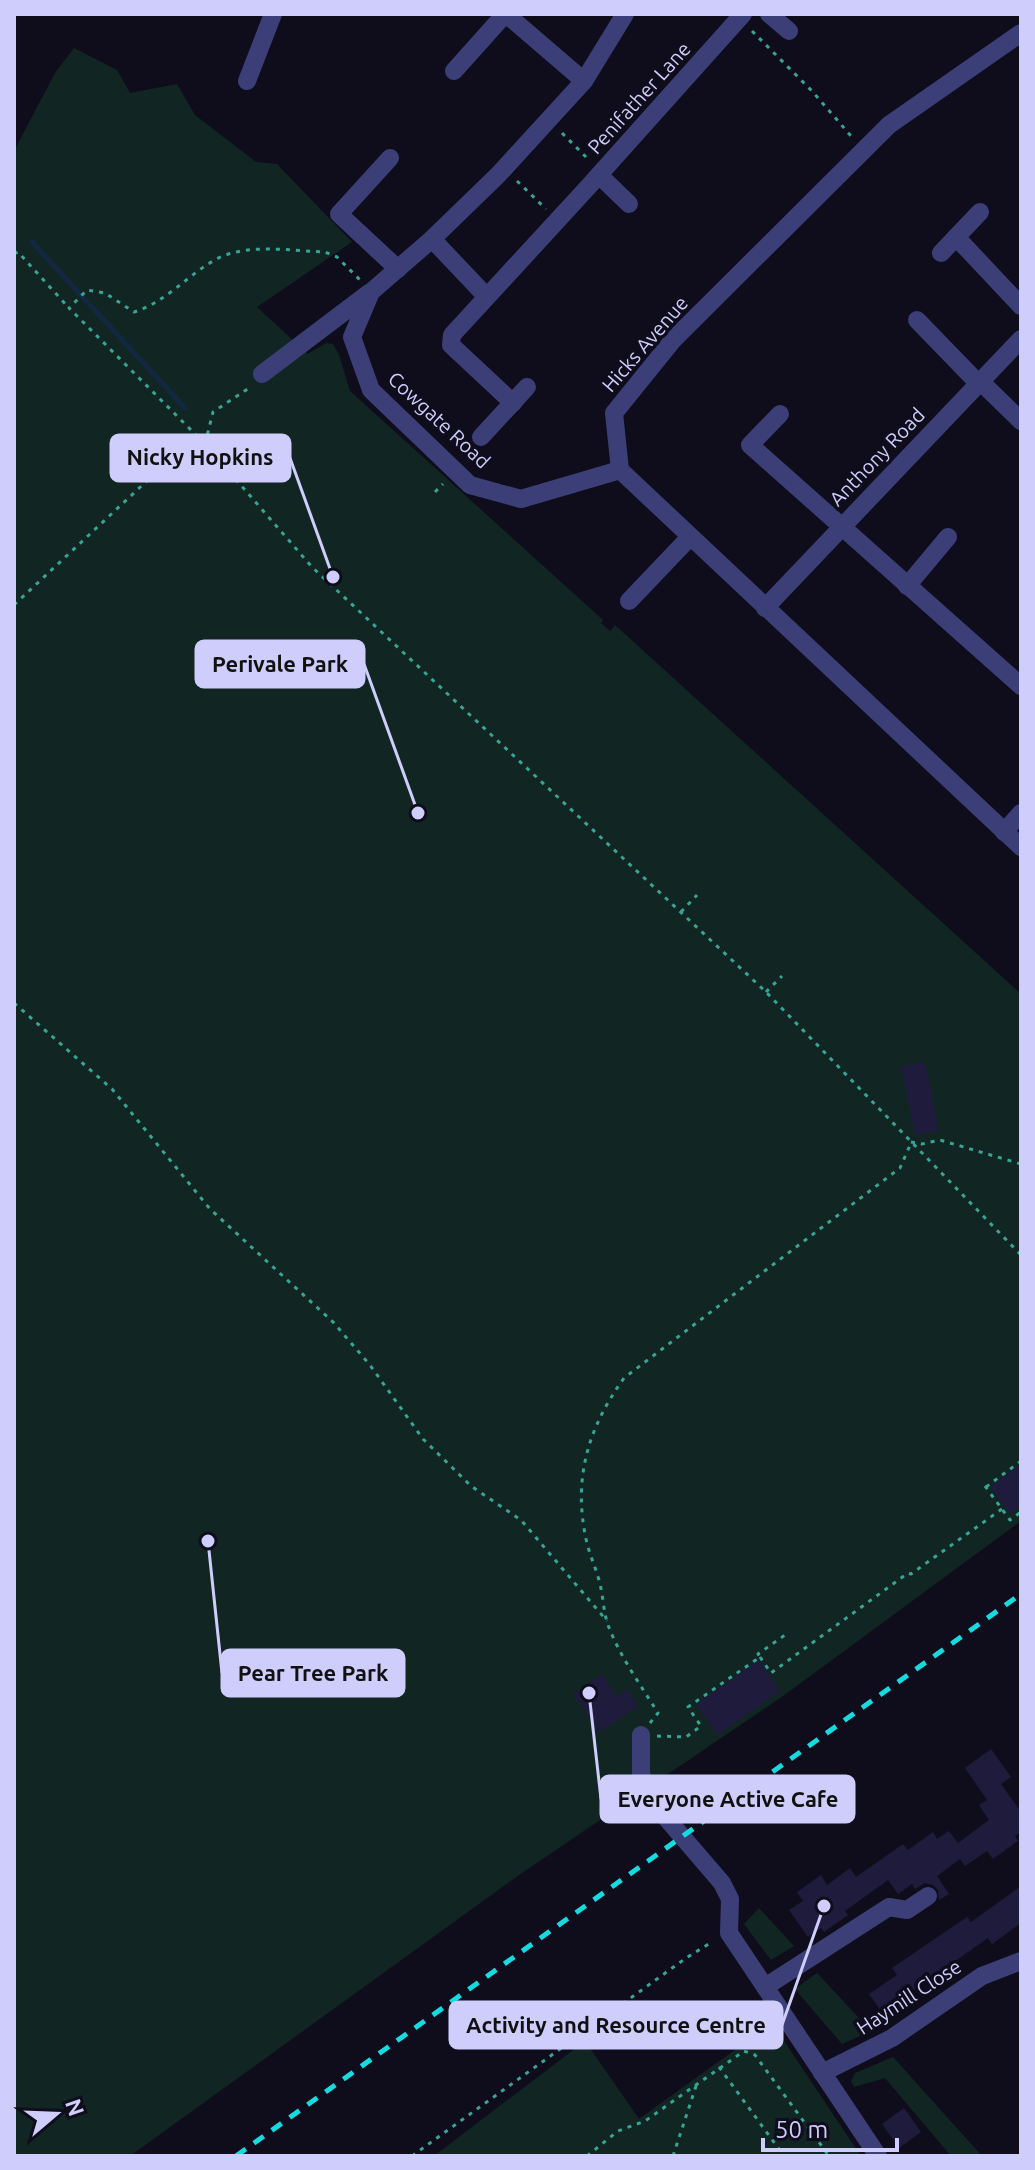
<svg xmlns="http://www.w3.org/2000/svg" width="1035" height="2170" viewBox="0 0 1035 2170" font-family="Ubuntu,sans-serif">
  <style>
    .green { fill: #112623 }
    .lines { fill: none; stroke-linecap: round; stroke-linejoin: round }
    .stream { stroke: #122841; stroke-width: 5 }
    .building { fill: #1f1b3c }
    .path { stroke: #37a496; stroke-width: 3; stroke-dasharray: 4 6; stroke-linecap: butt }
    .minor { stroke: #3c3f77; stroke-width: 18 }
    .rail { stroke: #14dbe0; stroke-width: 5; stroke-dasharray: 12 10; stroke-linecap: butt }
    .labels { text-anchor: middle; stroke-width: 7; stroke-linejoin: round; paint-order: stroke }
    .street-label { font-size: 20px; fill: #cfcdfb; stroke: #0f0d1c }
    .leader { fill: none; stroke: #cfcdfb; stroke-width: 3 }
    .callout-dot { fill: #cfcdfb; stroke: #0f0d1c; stroke-width: 3 }
    .callout { fill: #cfcdfb; stroke: #cfcdfb; stroke-width: 3 }
    .callout-label { font-size: 22px; text-anchor: middle; font-weight: bold; fill: #111 }
  </style>
  <rect width="100%" height="100%" fill="#0f0d1c"/>
  <g class="green">
    <path d="M74,48l43,22 13,23 47,-9 18,31 61,47 21,2 75,78 -95,65 51,47 18,-11 7,1 6,11 11,36 253,229 -2,3 9,8 5,-6 406,369v527l-238,175 -264,179 -389,281h-116v-2005l41,-78z"/>
    <path d="M759,1908l35,38 -23,14 -27,-36z"/>
    <path d="M817,1973l54,58 -29,13 -47,-55z"/>
    <path d="M772,2023l89,133h-427l151,-115 54,78z"/>
    <path d="M893,2057l89,99h-31l-66,-78 -31,9 -3,-6 4,-8z"/>
  </g>
  <g class="lines">
    <path class="stream" d="M32,242l153,166"/>
  </g>
  <g class="building">
    <path d="M925,1062l14,69 -24,4 -14,-69z"/>
    <path d="M1021,1464v42l-11,8 -20,-27z"/>
    <path d="M759,1660l21,31 -62,44 -22,-31z"/>
    <path d="M602,1674l15,22 10,-7 11,17 -38,26 -27,-38z"/>
    <path d="M991,1749l20,28 -10,7 20,28v20l-6,4 3,5 -25,18 -6,-8 -22,15 -5,-7 -23,17 12,18 -10,6 -1,-10 -5,-5 -8,-2 -10,6 -3,-5 -14,10 -10,-14 -43,31 3,4 -24,17 -3,-4 -13,9 -19,-27 14,-9 -6,-9 24,-17 6,10 23,-17 6,9 47,-33 5,6 25,-18 4,7 12,-8 9,12 31,-23 -10,-15 8,-5 -22,-32z"/>
    <path d="M1021,1886v37l-29,21 -4,-6 -82,58 5,7 -24,16 -18,-25 28,-19 -5,-7 75,-51 4,5z"/>
    <path d="M904,2108l17,24 -22,16 -17,-24z"/>
  </g>
  <g class="lines">
    <g class="path">
      <path d="M752,31l60,60 39,45"/>
      <path d="M562,133l26,26"/>
      <path d="M517,181l29,28"/>
      <path d="M14,254l4,-2 51,56"/>
      <path d="M205,444l-136,-136 18,-18 18,3 29,19c30,-9 52,-35 79,-51 32,-19 76,-10 112,-9l12,5 23,23"/>
      <path d="M205,444l8,-32 39,-26"/>
      <path d="M435,492l8,-8"/>
      <path d="M14,605l167,-156 10,-4 14,-1 107,123 454,425 255,263"/>
      <path d="M681,912l16,-17"/>
      <path d="M766,992l16,-16"/>
      <path d="M14,1003l98,86 98,120 123,113 37,43 53,74 48,47 50,34 86,101"/>
      <path d="M911,1142l11,2 18,-4 81,24"/>
      <path d="M985,1486l25,34 11,-8"/>
      <path d="M986,1487l35,-26"/>
      <path d="M760,1657l11,16 137,-100 3,1 91,-65"/>
      <path d="M650,1723l8,-10c-18,-29 -40,-59 -51,-91 -4,-14 -4,-28 -8,-42 -4,-14 -10,-27 -13,-41 -13,-61 2,-111 38,-161l276,-210 11,-25"/>
      <path d="M657,1736l29,1 15,-11 -13,-19 72,-50 -2,-3 30,-21"/>
      <path d="M719,2067l65,89"/>
      <path d="M412,2156l274,-198 26,-16"/>
      <path d="M587,2156l31,-25 27,-10 99,-70 11,4 74,101"/>
      <path d="M673,2156l24,-73"/>
    </g>
    <g class="minor">
      <path d="M506,14l78,67"/>
      <path d="M769,14l20,17"/>
      <path d="M1021,33l-132,92 -216,215 -59,73 6,57 401,377"/>
      <path d="M454,71l51,-57"/>
      <path d="M247,81l26,-67"/>
      <path d="M390,158l-51,56 59,55"/>
      <path d="M599,175l30,29"/>
      <path d="M956,237l65,69"/>
      <path d="M432,239l54,57"/>
      <path d="M941,253l39,-41"/>
      <path d="M917,320l62,64"/>
      <path d="M262,374l107,-81"/>
      <path d="M981,382l40,39"/>
      <path d="M513,403l-62,-58 1,-10 137,-149 154,-172"/>
      <path d="M780,414l-30,31 271,241"/>
      <path d="M481,437l46,-50"/>
      <path d="M620,470l-99,29 -51,-14 -99,-95 -19,-53 19,-45 61,-53 66,-64 86,-94 41,-67"/>
      <path d="M907,586l41,-49"/>
      <path d="M629,601l61,-64"/>
      <path d="M765,608l256,-269"/>
      <path d="M1004,832l17,-19"/>
      <path d="M641,1735v38l8,25 73,85 8,16 -1,34 149,223"/>
      <path d="M765,1987l124,-80 18,3 21,-14"/>
      <path d="M822,2073l70,-35 90,-62 39,-15"/>
    </g>
    <path class="rail" d="M236,2156l785,-562"/>
  </g>
  <g class="labels">
    <g class="street-label">
      <text transform="translate(639 98) rotate(-48)" y="7">Penifather Lane</text>
      <text transform="translate(645 344) rotate(-49)" y="7">Hicks Avenue</text>
      <text transform="translate(439 420) rotate(43)" y="7">Cowgate Road</text>
      <text transform="translate(877 457) rotate(-46)" y="7">Anthony Road</text>
      <text transform="translate(909 1997) rotate(-33)" y="7">Haymill Close</text>
    </g>
  </g>
  <path class="leader" d="M333 577L290 458M418 813L364 664M208 1541L222 1673M589 1693L601 1799M824 1906L782 2025"/>
  <g class="callout-dot">
    <circle cx="333" cy="577" r="8"/>
    <circle cx="418" cy="813" r="8"/>
    <circle cx="208" cy="1541" r="8"/>
    <circle cx="589" cy="1693" r="8"/>
    <circle cx="824" cy="1906" r="8"/>
  </g>
  <g class="callout">
    <rect x="111" y="435" width="179" height="46" rx="8"/>
    <rect x="196" y="641" width="168" height="46" rx="8"/>
    <rect x="222" y="1650" width="182" height="46" rx="8"/>
    <rect x="601" y="1776" width="253" height="46" rx="8"/>
    <rect x="450" y="2002" width="332" height="46" rx="8"/>
  </g>
  <g class="callout-label">
    <text x="200" y="465">Nicky Hopkins</text>
    <text x="280" y="672">Perivale Park</text>
    <text x="313" y="1681">Pear Tree Park</text>
    <text x="728" y="1807">Everyone Active Cafe</text>
    <text x="616" y="2033">Activity and Resource Centre</text>
  </g>
  <rect width="1035" height="2170" fill="none" stroke="#cfcdfb" stroke-width="32"/>
  <g transform="translate(56 2114) rotate(71)" stroke="#0f0d1c" stroke-width="6" paint-order="stroke">
  <path d="M0-6L14 30L0 20L-14 30Z" fill="#cfcdfb"/>
  <text y="-12" font-size="22" font-weight="bold" text-anchor="middle" fill="#cfcdfb">N</text>
  </g>
  <path d="M763 2138v12h134v-12" fill="none" stroke="#cfcdfb" stroke-width="4"/>
  <text x="775" y="2138" font-size="24" fill="#cfcdfb" stroke="#0f0d1c" stroke-width="6" paint-order="stroke">50 m</text>
</svg>
